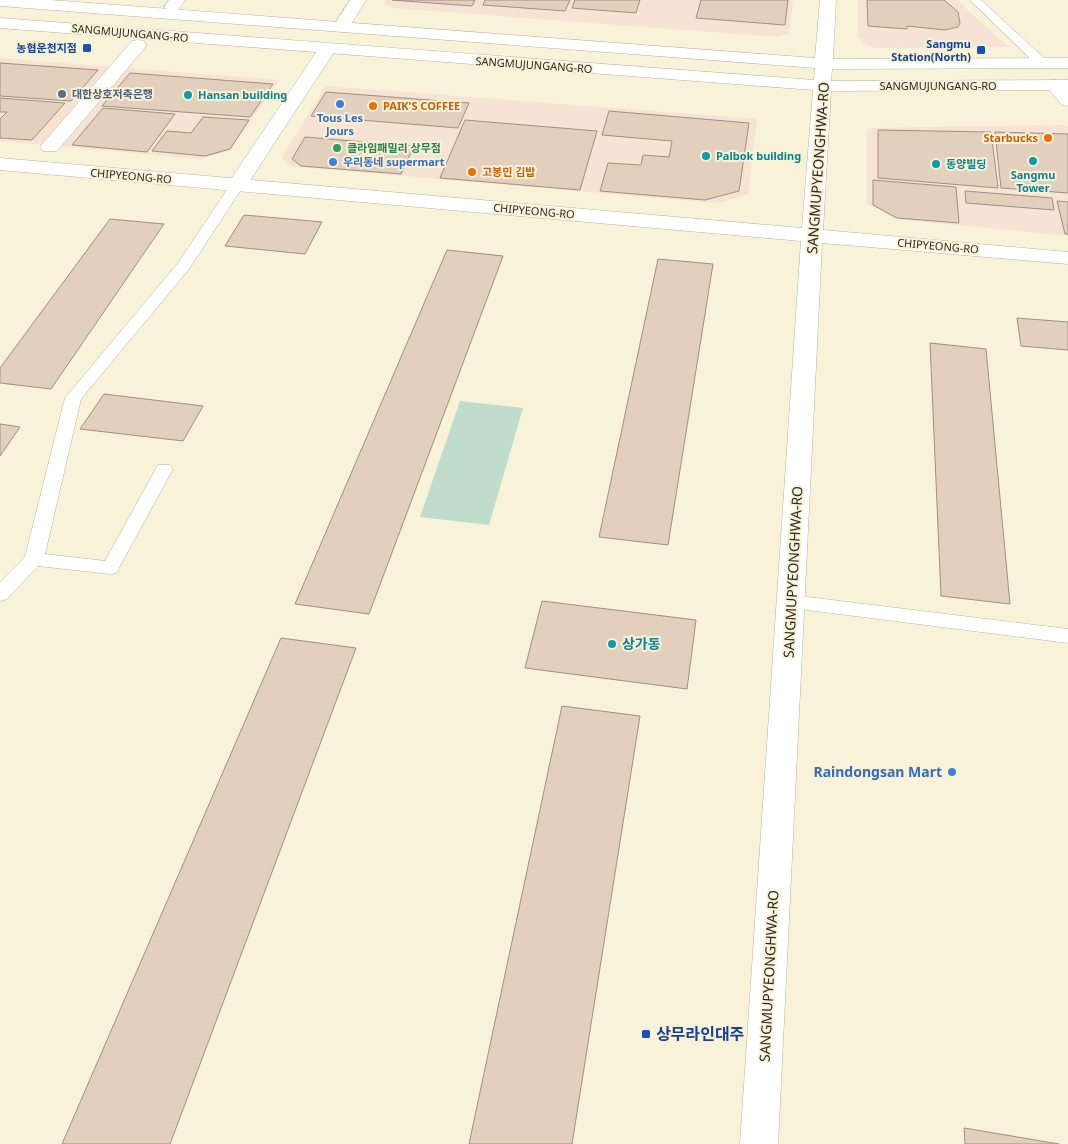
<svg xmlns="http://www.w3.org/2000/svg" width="1068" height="1144" viewBox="0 0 1068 1144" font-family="'Noto Sans','Noto Sans KR',sans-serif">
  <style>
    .commercial { fill: #f7e3d3 }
    .green { fill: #c0ddcb }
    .building { fill: #e2cfbc; stroke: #a1907e }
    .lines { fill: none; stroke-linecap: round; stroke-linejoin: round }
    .service-casing { stroke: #b9b39c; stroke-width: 1 }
    .pedestrian-casing { stroke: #b9b39c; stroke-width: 1 }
    .minor-casing { stroke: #b9b39c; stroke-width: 1 }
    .tertiary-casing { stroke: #b9b39c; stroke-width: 1 }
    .service { fill: #fff; fill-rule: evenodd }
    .pedestrian { fill: #fff; fill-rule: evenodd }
    .minor { fill: #fff; fill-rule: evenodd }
    .tertiary { fill: #fff; fill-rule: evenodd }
    .transit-dot { fill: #1a4fb4; stroke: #f8f2d9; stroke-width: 2 }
    .service-dot { fill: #5c6f8a; stroke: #f8f2d9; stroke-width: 2 }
    .culture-dot { fill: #0f9aa8; stroke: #f8f2d9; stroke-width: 2 }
    .shop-dot { fill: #3f7fe0; stroke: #f8f2d9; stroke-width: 2 }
    .food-dot { fill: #e8710a; stroke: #f8f2d9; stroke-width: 2 }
    .leisure-dot { fill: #2e9e5b; stroke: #f8f2d9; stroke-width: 2 }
    .labels { text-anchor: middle; stroke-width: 4; stroke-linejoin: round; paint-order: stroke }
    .far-street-label { font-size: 11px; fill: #2d2b21; stroke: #f8f2d9 }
    .far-transit-label { font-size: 11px; font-weight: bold; fill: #164399; stroke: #f8f2d9; text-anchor: end }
    .far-service-label { font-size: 11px; font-weight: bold; fill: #4e5e75; stroke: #f8f2d9; text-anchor: start }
    .far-culture-label { font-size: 11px; font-weight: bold; fill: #0d838f; stroke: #f8f2d9; text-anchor: start }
    .far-food-label { font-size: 11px; font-weight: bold; fill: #c56008; stroke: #f8f2d9; text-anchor: start }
    .far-shop-label { font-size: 11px; font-weight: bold; fill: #366cbe; stroke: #f8f2d9 }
    .far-leisure-label { font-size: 11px; font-weight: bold; fill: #27864d; stroke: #f8f2d9; text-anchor: start }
    .street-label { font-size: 14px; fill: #2d2b21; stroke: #f8f2d9 }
    .culture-label { font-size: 14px; font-weight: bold; fill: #0d838f; stroke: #f8f2d9; text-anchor: start }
    .shop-label { font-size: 14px; font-weight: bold; fill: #366cbe; stroke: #f8f2d9; text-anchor: end }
    .near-transit-label { font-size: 16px; font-weight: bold; fill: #164399; stroke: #f8f2d9; text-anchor: start }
  </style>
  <rect width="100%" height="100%" fill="#f8f2d9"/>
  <g class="commercial">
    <path d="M386,0h407l-4,33 -12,4 -384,-29 -8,-5z"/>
    <path d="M858,0h98l53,47 -132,1 -11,-3 -8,-8z"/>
    <path d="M0,58l279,22 -48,70 -30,9 -201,-18z"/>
    <path d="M326,86l431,33 -9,75 -30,9 -429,-37 -7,-9z"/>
    <path d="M1063,125l5,2v109l-172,-17 -29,-15v-74l5,-2z"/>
  </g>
  <path class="green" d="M460,401l63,7 -34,117 -69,-8z"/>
  <g class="building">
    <path d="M392,0h83l-3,6z"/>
    <path d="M485,0h85l-5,11 -82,-6z"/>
    <path d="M575,0h65l-4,13 -64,-5z"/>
    <path d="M701,0h87l-3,25 -89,-7z"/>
    <path d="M867,0h77l14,12 2,11 -2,4 -13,3 -38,-4v3l-39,-3z"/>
    <path d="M0,63l98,7 -27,31 -71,-5z"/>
    <path d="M130,73l143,11 -23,33 -148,-11z"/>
    <path d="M326,92l143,11 -11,25 -147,-12z"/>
    <path d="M0,98l65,5 -33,37 -32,-2v-19l7,-7h-7z"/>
    <path d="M103,108l72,6 -28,38 -75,-7z"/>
    <path d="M609,111l140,12 -10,68 -34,9 -105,-9 8,-28 33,2 2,-10 26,2 3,-16 -70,-6z"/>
    <path d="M203,117l46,3 -19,29 -25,7 -53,-5 15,-20 24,2z"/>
    <path d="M465,120l132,11 -17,59 -140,-12z"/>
    <path d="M878,130l113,2 7,56 -120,-10z"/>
    <path d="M995,132l73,2v59l-67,-5z"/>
    <path d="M305,137l109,9 -13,28 -100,-8 -9,-7z"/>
    <path d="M873,180l83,7 3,36 -62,-5 -24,-13z"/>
    <path d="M965,191l87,7 2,12 -88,-7z"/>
    <path d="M1057,201l11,1v32h-3z"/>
    <path d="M244,215l78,7 -17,32 -80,-8z"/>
    <path d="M110,219l54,5 -113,165 -51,-6v-15z"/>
    <path d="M447,250l56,6 -134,358 -74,-10z"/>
    <path d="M658,259l55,5 -45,281 -69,-8z"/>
    <path d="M1017,318l51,4v28l-47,-4z"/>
    <path d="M930,343l56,6 24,255 -69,-8z"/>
    <path d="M104,394l99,12 -20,35 -103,-12z"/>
    <path d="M0,424l20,3 -20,29z"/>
    <path d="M542,601l154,19 -9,69 -162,-21z"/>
    <path d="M281,638l75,10 -186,496h-108z"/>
    <path d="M562,706l78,10 -68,428h-103z"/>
    <path d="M964,1128l95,16h-94z"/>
  </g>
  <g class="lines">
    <defs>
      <g id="service">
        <path d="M970,0h11l65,60v6h-8z"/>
        <path d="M237,181l7,4 -55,84 -108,130 -36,155 60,7 53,-96h12l3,4 -54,99 -2,5 -7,1 -72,-8 -31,33 -7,2v-19l25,-25 40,-159 113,-135 54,-81z"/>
        <path d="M791,595l277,34v14l-284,-36 -3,-5 3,-5z"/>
      </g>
      <g id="pedestrian">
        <path d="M169,0h16l-7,10 -6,2 -8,-5z"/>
        <path d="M138,40l6,1 2,4 -2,4 -87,102h-14l-3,-4 3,-4 89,-102z"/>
      </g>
      <g id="minor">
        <path d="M350,0h16l-18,29h-12l-2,-4z"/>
        <path d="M327,44l6,1 3,4 -89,136 -3,4h-14l-3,-4 94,-140z"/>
        <path d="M1054,80l6,1 8,9v16l-6,-1 -17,-20 3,-4z"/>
      </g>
      <path id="tertiary" d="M0,0h50l765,58 5,-58h16l-3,59 235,-1v10l-236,1 -1,12 237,-1v10l-237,1 -8,139 245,22v12l-246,-21 -44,901h-38l61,-903 -801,-71v-12l802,70 11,-138 -813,-62v-10l814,62 1,-12 -815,-62z"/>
    </defs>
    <use href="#service" class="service-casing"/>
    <use href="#pedestrian" class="pedestrian-casing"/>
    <use href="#minor" class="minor-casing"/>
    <use href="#tertiary" class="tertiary-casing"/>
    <use href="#service" class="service"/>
    <use href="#pedestrian" class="pedestrian"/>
    <use href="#minor" class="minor"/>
    <use href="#tertiary" class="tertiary"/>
  </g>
  <g class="transit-dot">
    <rect x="82" y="43" width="10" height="10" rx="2.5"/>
    <rect x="976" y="45" width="10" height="10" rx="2.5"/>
    <rect x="641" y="1029" width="10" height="10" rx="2.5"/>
  </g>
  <circle class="service-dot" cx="62" cy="94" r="5"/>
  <g class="culture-dot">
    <circle cx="188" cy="95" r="5"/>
    <circle cx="706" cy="156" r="5"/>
    <circle cx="1033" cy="161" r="5"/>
    <circle cx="936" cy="164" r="5"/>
    <circle cx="612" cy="644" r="5"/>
  </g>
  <g class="shop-dot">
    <circle cx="340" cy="104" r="5"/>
    <circle cx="333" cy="162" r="5"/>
    <circle cx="952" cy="772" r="5"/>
  </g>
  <g class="food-dot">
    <circle cx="373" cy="106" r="5"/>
    <circle cx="1048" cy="138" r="5"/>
    <circle cx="472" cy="172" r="5"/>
  </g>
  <circle class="leisure-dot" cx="337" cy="148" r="5"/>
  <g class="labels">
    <g class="far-street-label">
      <text transform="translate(130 33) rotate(5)" y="4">SANGMUJUNGANG-RO</text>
      <text transform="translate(534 65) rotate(4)" y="4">SANGMUJUNGANG-RO</text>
      <text x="938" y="90">SANGMUJUNGANG-RO</text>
      <text transform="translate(131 176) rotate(5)" y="4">CHIPYEONG-RO</text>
      <text transform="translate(534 211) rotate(5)" y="4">CHIPYEONG-RO</text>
      <text transform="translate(938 246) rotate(5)" y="4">CHIPYEONG-RO</text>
    </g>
    <g class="far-transit-label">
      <text x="971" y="48">Sangmu<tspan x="971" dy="13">Station(North)</tspan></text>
      <text x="77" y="52">농협운천지점</text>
    </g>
    <g class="far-service-label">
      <text x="72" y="98">대한상호저축은행</text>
    </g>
    <g class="far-culture-label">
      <text x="198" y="99">Hansan building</text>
      <text x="716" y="160">Palbok building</text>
      <text x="946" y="168">동양빌딩</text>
      <text x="1033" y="179" text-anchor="middle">Sangmu<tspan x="1033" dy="13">Tower</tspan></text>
    </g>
    <g class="far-food-label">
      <text x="383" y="110">PAIK'S COFFEE</text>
      <text x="1038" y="142" text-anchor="end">Starbucks</text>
      <text x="482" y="176">고봉민 김밥</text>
    </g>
    <g class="far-shop-label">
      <text x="340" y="122">Tous Les<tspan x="340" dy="13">Jours</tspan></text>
      <text x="343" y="166" text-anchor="start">우리동네 supermart</text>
    </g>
    <g class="far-leisure-label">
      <text x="347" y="152">클라임패밀리 상무점</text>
    </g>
    <g class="street-label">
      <text transform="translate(818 168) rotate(-86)" y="5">SANGMUPYEONGHWA-RO</text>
      <text transform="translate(793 572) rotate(-87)" y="5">SANGMUPYEONGHWA-RO</text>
      <text transform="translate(769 976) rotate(-87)" y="5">SANGMUPYEONGHWA-RO</text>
    </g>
    <g class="culture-label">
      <text x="622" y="649">상가동</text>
    </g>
    <g class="shop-label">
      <text x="942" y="777">Raindongsan Mart</text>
    </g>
    <g class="near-transit-label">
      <text x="656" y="1040">상무라인대주</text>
    </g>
  </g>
</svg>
